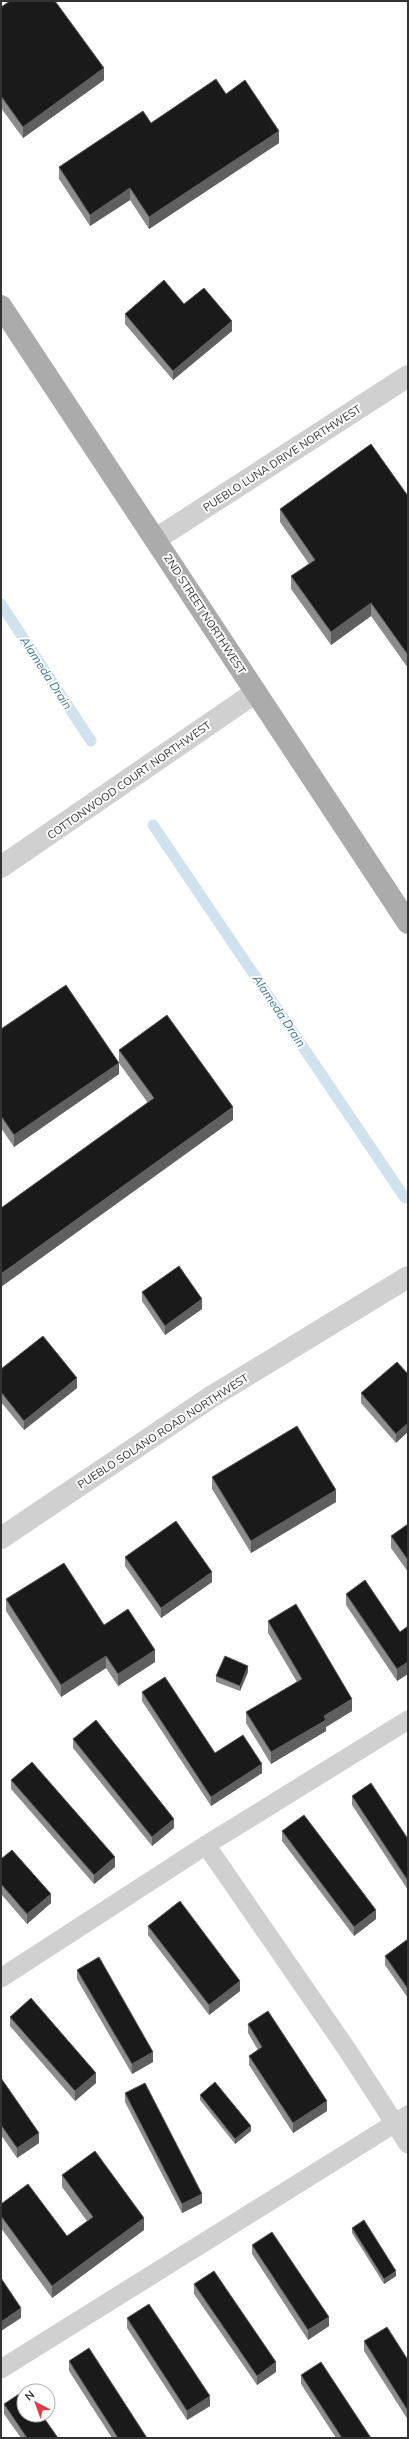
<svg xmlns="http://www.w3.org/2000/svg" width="409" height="2439" viewBox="0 0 409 2439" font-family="Mulish,sans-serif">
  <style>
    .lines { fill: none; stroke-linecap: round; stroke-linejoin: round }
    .stream { stroke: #cfe2ee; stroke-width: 11 }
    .service { stroke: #d0d0d0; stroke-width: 19 }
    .minor { stroke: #d0d0d0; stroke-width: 22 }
    .primary { stroke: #ababab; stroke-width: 22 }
    .wall { fill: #8c8c8c }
    .shaded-wall { fill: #5f5f5f }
    .building { fill: #1a1a1a; stroke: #5f5f5f }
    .labels { text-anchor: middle; stroke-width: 4; stroke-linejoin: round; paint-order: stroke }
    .street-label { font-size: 11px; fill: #333; stroke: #fff }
    .water-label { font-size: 12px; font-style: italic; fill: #3f7597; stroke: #fff }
  </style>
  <rect width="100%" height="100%" fill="#fff"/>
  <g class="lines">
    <g class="stream">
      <path d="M1,604l90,137"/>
      <path d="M153,825l252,373"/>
    </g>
    <g class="service">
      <path d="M408,1720l-202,125 142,206 60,93"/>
      <path d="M1,1978l205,-133"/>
      <path d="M1,2369l407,-254"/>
    </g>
    <g class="minor">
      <path d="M156,539l252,-163"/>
      <path d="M1,867l255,-175"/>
      <path d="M1,1538l210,-141 197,-120"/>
    </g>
    <path class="primary" d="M1,306l407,617"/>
  </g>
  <g class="wall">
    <path d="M1,7l103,73 -81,58 -22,-30z"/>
    <path d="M226,94l53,49 -130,86 -19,-29 -40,26 -31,-47v-12l92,-44z"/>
    <path d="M184,304l48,27 -59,49 -48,-56v-10z"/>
    <path d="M408,496v172l-37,-52 -40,29 -40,-56v-13l18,-12 -29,-42v-13z"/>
    <path d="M1,1029l118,45 -105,73 -13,-19z"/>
    <path d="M119,1050l114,70 -85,-17 -29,-40z"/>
    <path d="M142,1292l60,17 -37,26 -23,-34z"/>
    <path d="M1,1369l76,19 -53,42 -23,-28z"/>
    <path d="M408,1374l-12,69 -35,-40v-10z"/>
    <path d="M212,1477l124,25 -85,51 -39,-64z"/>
    <path d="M408,1524v48l-17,-24v-12z"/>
    <path d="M125,1557l87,25 -51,36 -36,-52z"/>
    <path d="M346,1594l54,38 8,-6v48l-11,7 -51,-76z"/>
    <path d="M6,1599l98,26 51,37 -37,24 -12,-18 -45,29 -55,-86z"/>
    <path d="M268,1621l84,90 -26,16v4l-55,33 -25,-41v-11l51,-30 -29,-49z"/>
    <path d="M248,1672l-8,19 -24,-9v-6z"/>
    <path d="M142,1692l73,61 47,20 -51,33 -69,-105z"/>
    <path d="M73,1739l101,89 -22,18 -79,-98z"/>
    <path d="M11,1780l104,87 -21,17 -83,-95z"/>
    <path d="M352,1796l56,43v51l-56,-85z"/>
    <path d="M282,1831l94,88 -22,17 -72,-95z"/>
    <path d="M1,1859l50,44 -24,21 -26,-30z"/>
    <path d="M148,1926l92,65 -31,24 -61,-80z"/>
    <path d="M408,1939v59l-23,-33v-9z"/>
    <path d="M77,1970l76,92 -21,12 -55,-95z"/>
    <path d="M10,2017l86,66 -21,18 -65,-75z"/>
    <path d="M248,2024l79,87 -34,22 -44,-68v-9l9,-6 -10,-17z"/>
    <path d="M1,2078l38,65 -22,15 -16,-23z"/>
    <path d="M125,2093l77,110 -20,10 -57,-111z"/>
    <path d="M200,2095l51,36 -16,13 -35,-44z"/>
    <path d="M62,2175l82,55 -92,68 -51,-70v-24l66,32 20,-15 -25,-34z"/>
    <path d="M352,2228l44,48 -12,8 -32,-51z"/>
    <path d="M252,2245l77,81 -21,14 -56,-86z"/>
    <path d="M194,2284l82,88 -19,13 -63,-91z"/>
    <path d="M127,2318l83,88 -23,14 -60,-92z"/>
    <path d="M364,2341l44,19v60l-44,-69z"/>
    <path d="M69,2361l78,77h-35l-43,-67z"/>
    <path d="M301,2375l70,63h-35l-35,-54z"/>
    <path d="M4,2404l54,34h-37l-17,-24z"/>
  </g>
  <g class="shaded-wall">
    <path d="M104,68v12l-81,58v-11z"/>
    <path d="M279,131v12l-130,86v-12z"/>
    <path d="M130,188v12l-40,26v-11z"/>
    <path d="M232,321v10l-59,49v-9z"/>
    <path d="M371,603v13l-40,29v-13z"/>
    <path d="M119,1063v11l-105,73v-12z"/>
    <path d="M233,1107v13l-232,167v-13z"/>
    <path d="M202,1299v10l-37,26v-9z"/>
    <path d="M77,1378v10l-53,42v-9z"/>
    <path d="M408,1423v9l-12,11v-9z"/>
    <path d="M336,1490v12l-85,51v-12z"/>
    <path d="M212,1572v10l-51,36v-10z"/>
    <path d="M155,1650v12l-37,24v-12z"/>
    <path d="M106,1656v12l-45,29v-12z"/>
    <path d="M408,1662v12l-11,7v-12z"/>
    <path d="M248,1666v6l-8,19v-5z"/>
    <path d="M352,1699v12l-26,16v4l-55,33v-12l53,-36z"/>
    <path d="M262,1764v9l-51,33v-9z"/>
    <path d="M174,1819v9l-22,18v-9z"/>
    <path d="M115,1857v10l-21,17v-9z"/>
    <path d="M51,1894v9l-24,21v-10z"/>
    <path d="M376,1910v9l-22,17v-9z"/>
    <path d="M240,1981v10l-31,24v-10z"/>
    <path d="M153,2052v10l-21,12v-10z"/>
    <path d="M96,2073v10l-21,18v-10z"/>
    <path d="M327,2101v10l-34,22v-10z"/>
    <path d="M251,2126v5l-16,13v-5z"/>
    <path d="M39,2133v10l-22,15v-10z"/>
    <path d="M202,2194v9l-20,10v-9z"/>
    <path d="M144,2218v12l-92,68v-12z"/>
    <path d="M396,2271v5l-12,8v-5z"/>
    <path d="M21,2308v10l-20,13v-9z"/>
    <path d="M329,2317v9l-21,14v-10z"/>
    <path d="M276,2362v10l-19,13v-9z"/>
    <path d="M210,2396v10l-23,14v-9z"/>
  </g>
  <g class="building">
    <path d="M10,1h45l49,67 -81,59 -22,-31v-89z"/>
    <path d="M216,79l10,15 19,-14 34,51 -130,86 -19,-29 -40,27 -31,-48 84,-56 8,12z"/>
    <path d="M164,280l20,24 20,-16 28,33 -59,50 -48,-57z"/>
    <path d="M371,444l37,52v159l-37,-52 -40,29 -40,-56 24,-16 -35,-51z"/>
    <path d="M66,985l53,78 -105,72 -13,-19v-87z"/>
    <path d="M167,1015l66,92 -232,167v-66l153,-110 -35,-48z"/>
    <path d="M179,1266l23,33 -37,27 -23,-34z"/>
    <path d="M43,1336l34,42 -53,43 -23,-29v-23z"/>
    <path d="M397,1362l11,12v49l-12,11 -35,-41z"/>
    <path d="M297,1426l39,64 -85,51 -39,-64z"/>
    <path d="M176,1521l36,51 -51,36 -36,-51z"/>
    <path d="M408,1524v36l-17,-24z"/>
    <path d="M64,1563l40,62 24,-16 27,41 -37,24 -12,-18 -45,29 -55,-86z"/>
    <path d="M365,1580l35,52 8,-6v36l-11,7 -51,-75z"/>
    <path d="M296,1604l56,95 -28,17 2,4 -55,32 -25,-40 56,-33 -34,-58z"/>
    <path d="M225,1656l23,10 -8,20 -24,-10z"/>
    <path d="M165,1677l50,76 28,-18 19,29 -51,33 -69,-105z"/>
    <path d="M96,1720l78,99 -22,18 -79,-98z"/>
    <path d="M32,1762l83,95 -21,18 -83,-95z"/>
    <path d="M371,1783l37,56v42l-56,-85z"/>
    <path d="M304,1815l72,95 -22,17 -72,-96z"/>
    <path d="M12,1850l39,44 -24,20 -26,-30v-25z"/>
    <path d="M180,1901l60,80 -31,24 -61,-79z"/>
    <path d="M408,1939v50l-23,-33z"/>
    <path d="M99,1957l54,95 -21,12 -55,-94z"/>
    <path d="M31,1998l65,75 -21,18 -65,-74z"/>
    <path d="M268,2011l59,90 -34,22 -44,-67 13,-9 -14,-23z"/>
    <path d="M1,2078l38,55 -22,15 -16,-23z"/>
    <path d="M215,2082l36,44 -16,13 -35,-44z"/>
    <path d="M145,2083l57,111 -20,10 -57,-111z"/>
    <path d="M95,2151l49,67 -92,68 -51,-70v-12l27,-20 39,52 26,-19 -31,-42z"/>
    <path d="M364,2220l32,51 -12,8 -32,-51z"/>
    <path d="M272,2232l57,85 -21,13 -56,-85z"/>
    <path d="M214,2271l62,91 -19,14 -63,-92z"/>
    <path d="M1,2278l20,30 -20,14z"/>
    <path d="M149,2304l61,92 -23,15 -60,-93z"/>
    <path d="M387,2327l21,33v51l-44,-70z"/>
    <path d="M89,2348l58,90h-29l-49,-77z"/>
    <path d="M321,2362l50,76h-29l-41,-63z"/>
    <path d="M25,2390v1h-1v24h18l16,23h-31l-23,-34z"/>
  </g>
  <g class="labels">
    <g class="street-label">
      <text transform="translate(282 458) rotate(-33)" y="4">PUEBLO LUNA DRIVE NORTHWEST</text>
      <text transform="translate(205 614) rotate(57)" y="4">2ND STREET NORTHWEST</text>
      <text transform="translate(129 780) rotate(-35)" y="4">COTTONWOOD COURT NORTHWEST</text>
      <text transform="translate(163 1431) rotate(-33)" y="4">PUEBLO SOLANO ROAD NORTHWEST</text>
    </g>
    <g class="water-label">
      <text transform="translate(46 673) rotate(57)" y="4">Alameda Drain</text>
      <text transform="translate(279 1011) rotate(56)" y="4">Alameda Drain</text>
    </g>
  </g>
  <rect width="409" height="2439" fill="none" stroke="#333333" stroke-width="4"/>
  <g transform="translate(36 2403) rotate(319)"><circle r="19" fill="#ffffff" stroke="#adadad"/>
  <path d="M0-3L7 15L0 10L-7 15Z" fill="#e63946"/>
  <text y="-6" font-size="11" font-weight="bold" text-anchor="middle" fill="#333333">N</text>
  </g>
</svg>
